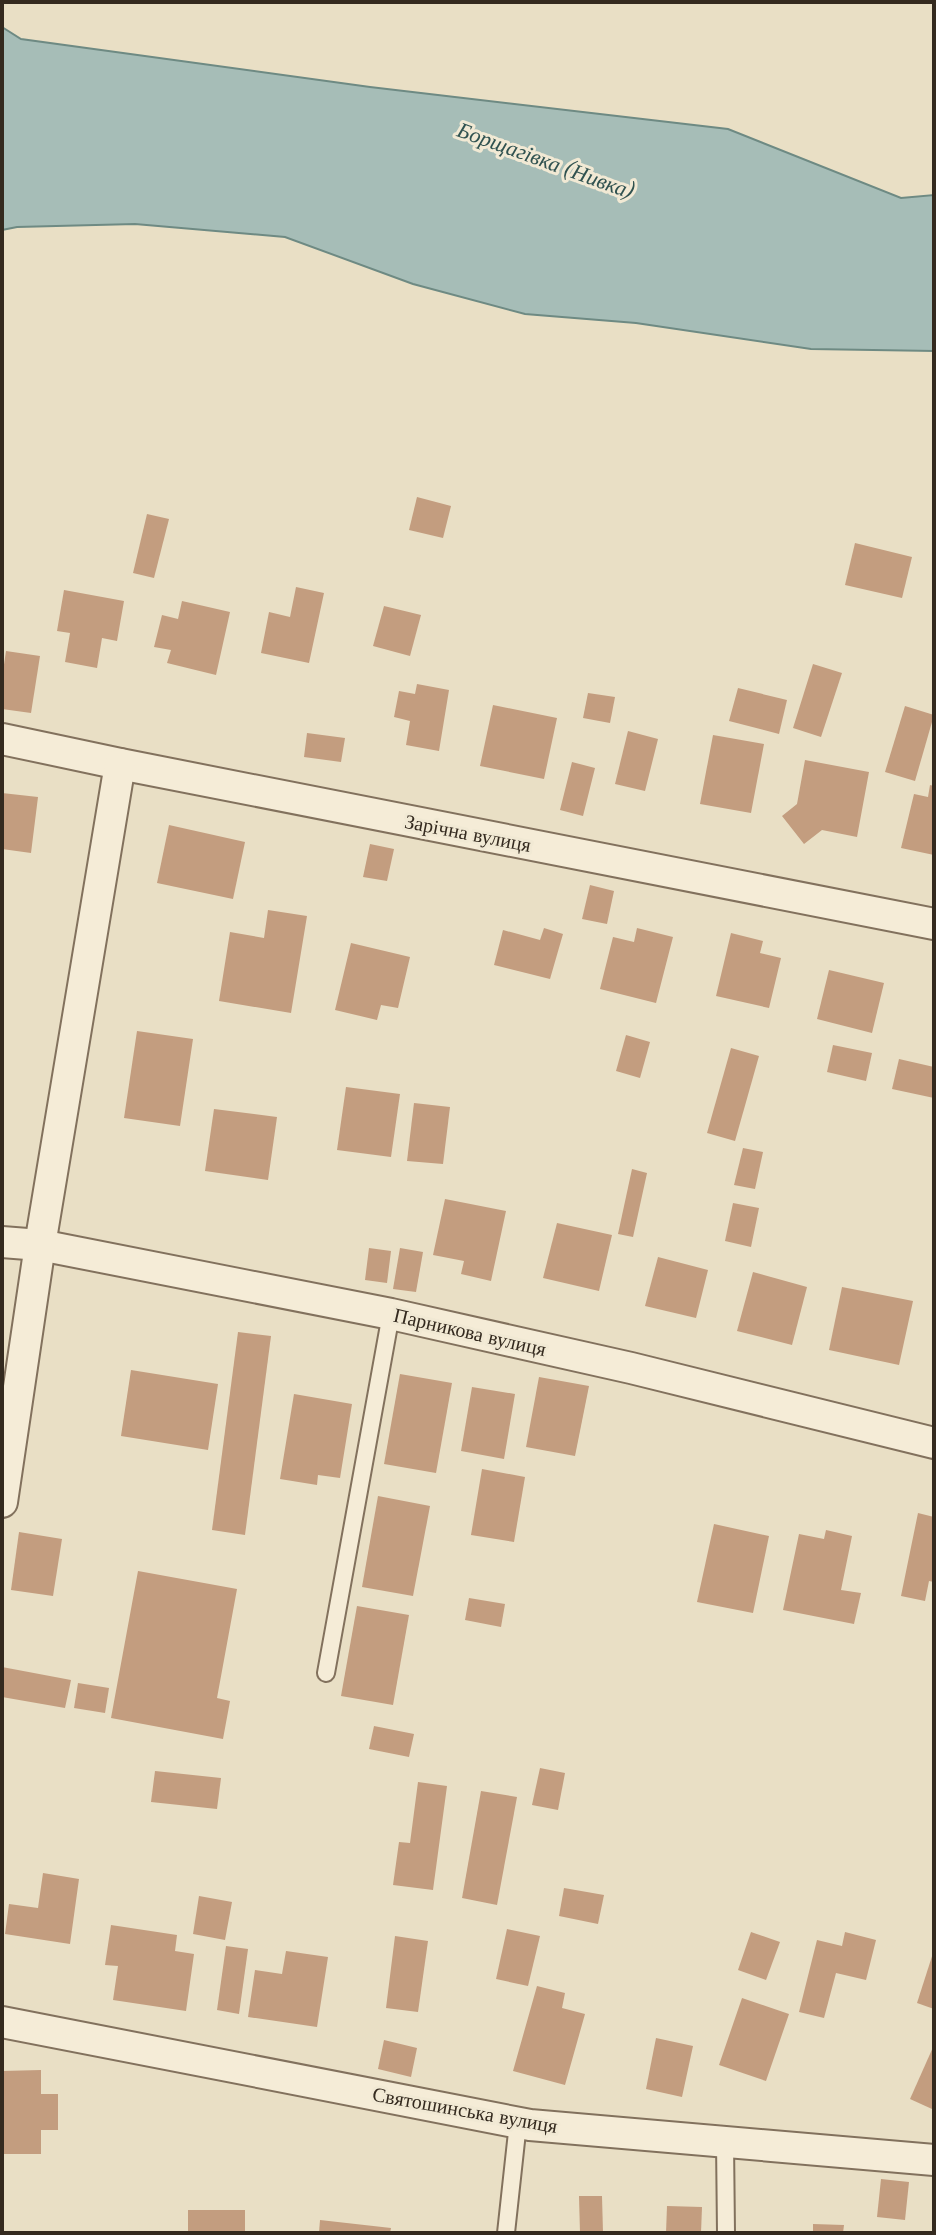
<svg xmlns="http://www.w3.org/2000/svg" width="936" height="2235" viewBox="0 0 936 2235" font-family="'Libre Baskerville',serif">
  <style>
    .water { fill: #a6bdb7; stroke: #6e8a83; stroke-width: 2 }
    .building { fill: #c39d7f }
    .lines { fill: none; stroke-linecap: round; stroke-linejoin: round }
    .lane-casing { stroke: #82715d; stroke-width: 20 }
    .street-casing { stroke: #82715d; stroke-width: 34 }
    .lane { stroke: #f5ecd7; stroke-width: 16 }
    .street { stroke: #f5ecd7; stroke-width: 30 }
    .labels { text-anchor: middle; stroke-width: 6; stroke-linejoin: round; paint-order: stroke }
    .street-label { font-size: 20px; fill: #342a1f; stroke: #f1e9d4 }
    .water-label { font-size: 22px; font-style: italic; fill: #305250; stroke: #f1e9d4 }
  </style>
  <rect width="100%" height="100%" fill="#e9dfc5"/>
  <path class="water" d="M2,27l19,12 349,48 358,42 173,69 33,-3v156l-123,-2 -175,-26 -111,-9 -112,-30 -128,-47 -150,-13 -118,3 -15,3z"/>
  <g class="building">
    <path d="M417,497l34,9 -8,32 -34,-8z"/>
    <path d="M147,514l22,5 -15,59 -21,-5z"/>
    <path d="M855,543l57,14 -10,41 -57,-13z"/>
    <path d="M296,587l28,6 -15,70 -48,-10 8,-41 21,5z"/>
    <path d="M64,590l60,11 -7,40 -15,-3 -5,30 -32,-6 5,-29 -13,-2z"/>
    <path d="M182,601l48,11 -14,63 -49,-12 4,-13 -17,-3 8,-32 16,4z"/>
    <path d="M384,606l37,9 -11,41 -37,-10z"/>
    <path d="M6,651l34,5 -9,57 -29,-4v-31z"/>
    <path d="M813,664l29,9 -21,64 -28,-9z"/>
    <path d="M417,684l32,6 -10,61 -33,-6 4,-24 -16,-4 5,-26 16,3z"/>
    <path d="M738,688l49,12 -8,34 -50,-13z"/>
    <path d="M588,693l27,4 -5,26 -27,-5z"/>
    <path d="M493,705l64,13 -13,61 -64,-13z"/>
    <path d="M905,706l29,9 -19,66 -30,-9z"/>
    <path d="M628,731l30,8 -13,52 -30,-7z"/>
    <path d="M307,733l38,5 -4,24 -37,-5z"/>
    <path d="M713,735l51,9 -13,69 -51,-9z"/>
    <path d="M805,760l64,12 -12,65 -35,-7 -18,14 -22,-28 15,-12z"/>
    <path d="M572,762l23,6 -12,48 -23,-6z"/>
    <path d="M930,785l4,1v69l-33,-7 13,-54 14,3z"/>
    <path d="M2,793l36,4 -7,56 -29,-4z"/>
    <path d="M169,825l76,17 -12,57 -76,-16z"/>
    <path d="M370,844l24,5 -7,32 -24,-4z"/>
    <path d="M590,885l24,6 -7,33 -25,-5z"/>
    <path d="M268,910l39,6 -16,97 -72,-12 11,-69 34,6z"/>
    <path d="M544,928l19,6 -13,45 -56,-14 9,-35 37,10z"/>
    <path d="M637,928l36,9 -17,66 -56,-14 13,-52 21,5z"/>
    <path d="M731,933l32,8 -3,12 21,5 -12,50 -53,-12z"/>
    <path d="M351,943l59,14 -12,51 -17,-3 -4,15 -42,-10z"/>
    <path d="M829,970l55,13 -12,50 -55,-14z"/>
    <path d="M137,1031l56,8 -13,87 -56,-8z"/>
    <path d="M626,1035l24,7 -10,36 -24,-7z"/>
    <path d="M833,1045l39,8 -6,28 -39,-9z"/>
    <path d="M731,1048l28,8 -24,85 -28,-8z"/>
    <path d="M899,1059l35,8v31l-42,-9z"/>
    <path d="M346,1087l54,7 -9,63 -54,-7z"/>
    <path d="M414,1103l36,4 -7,57 -36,-3z"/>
    <path d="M214,1109l63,8 -9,63 -63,-9z"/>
    <path d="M743,1148l20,4 -8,37 -21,-4z"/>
    <path d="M632,1169l15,4 -14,64 -15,-3z"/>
    <path d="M445,1199l61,12 -15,70 -30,-7 3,-13 -31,-6z"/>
    <path d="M733,1203l26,5 -8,39 -26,-6z"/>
    <path d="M557,1223l55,12 -13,56 -56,-13z"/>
    <path d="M369,1248l22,3 -4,32 -22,-3z"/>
    <path d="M400,1248l23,4 -7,40 -23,-3z"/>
    <path d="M658,1257l50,13 -12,48 -51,-12z"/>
    <path d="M753,1272l54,15 -15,58 -55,-14z"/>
    <path d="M842,1287l71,14 -14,64 -70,-15z"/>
    <path d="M238,1332l33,4 -26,199 -33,-5z"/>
    <path d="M131,1370l87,14 -10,66 -87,-14z"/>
    <path d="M400,1374l52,9 -16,90 -52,-9z"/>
    <path d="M539,1377l50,9 -14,70 -49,-9z"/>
    <path d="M472,1387l43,7 -11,65 -43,-8z"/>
    <path d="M294,1394l58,10 -12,74 -22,-3 -1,10 -37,-6z"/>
    <path d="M482,1469l43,8 -11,65 -43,-7z"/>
    <path d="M378,1496l52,10 -17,90 -51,-9z"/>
    <path d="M918,1513l16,4v65l-5,-1 -4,20 -24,-5z"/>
    <path d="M714,1524l55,12 -16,77 -56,-11z"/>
    <path d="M826,1530l26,6 -11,54 20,3 -7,31 -71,-14 16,-76 25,5z"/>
    <path d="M19,1532l43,7 -9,57 -42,-6z"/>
    <path d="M138,1571l99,18 -20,109 13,3 -7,38 -112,-21z"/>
    <path d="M469,1598l36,6 -4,23 -36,-7z"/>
    <path d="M357,1606l52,9 -16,90 -52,-9z"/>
    <path d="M2,1667l69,13 -6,28 -63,-11z"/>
    <path d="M78,1683l31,5 -4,25 -31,-5z"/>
    <path d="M374,1726l40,8 -5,23 -40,-8z"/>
    <path d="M540,1768l25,5 -7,37 -26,-5z"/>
    <path d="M155,1771l66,7 -4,31 -66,-7z"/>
    <path d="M418,1782l29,4 -14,104 -40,-5 6,-43 11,1z"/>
    <path d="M481,1791l36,6 -20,108 -35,-7z"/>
    <path d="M43,1873l36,6 -9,65 -65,-10 4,-30 29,4z"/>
    <path d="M564,1888l40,7 -6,29 -39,-8z"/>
    <path d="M199,1896l33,6 -7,38 -32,-6z"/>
    <path d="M111,1925l66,10 -2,16 19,3 -8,57 -73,-11 5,-34 -13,-1z"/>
    <path d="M507,1929l33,7 -12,50 -32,-7z"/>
    <path d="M751,1932l29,10 -14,38 -28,-10z"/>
    <path d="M845,1932l31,8 -10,40 -30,-7 -12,45 -25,-6 18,-72 25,6z"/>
    <path d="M395,1936l33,5 -10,71 -32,-4z"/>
    <path d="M226,1946l22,3 -9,65 -22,-4z"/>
    <path d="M934,1950v59l-17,-6z"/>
    <path d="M286,1951l42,6 -11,70 -69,-10 7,-47 27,4z"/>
    <path d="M537,1986l28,7 -3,15 23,6 -20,71 -52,-14z"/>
    <path d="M742,1998l47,16 -23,67 -47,-16z"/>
    <path d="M656,2038l37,8 -11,51 -36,-8z"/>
    <path d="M384,2040l33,8 -6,29 -33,-8z"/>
    <path d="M934,2045v60l-2,4 -22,-10z"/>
    <path d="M41,2070v24h17v36h-17v24h-39v-83z"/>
    <path d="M881,2179l28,3 -4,38 -28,-3z"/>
    <path d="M579,2196h23l1,37h-23z"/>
    <path d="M667,2206l35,1 -1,26h-35z"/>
    <rect x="188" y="2210" width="57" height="23"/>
    <path d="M320,2220l71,8 -1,5h-71z"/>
    <path d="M813,2224l31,1 -1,8h-30z"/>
  </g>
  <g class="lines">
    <defs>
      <g id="lane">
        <path d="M326,1673l65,-359"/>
        <path d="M725,2142l1,91"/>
        <path d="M506,2233l12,-110"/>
      </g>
      <g id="street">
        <path d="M2,739l118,25 814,160"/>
        <path d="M2,1242l38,3 351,69 240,54 303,75"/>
        <path d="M2,1502l38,-257 80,-481"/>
        <path d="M2,2022l528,103 404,35"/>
      </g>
    </defs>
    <use href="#lane" class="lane-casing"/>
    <use href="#street" class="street-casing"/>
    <use href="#lane" class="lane"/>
    <use href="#street" class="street"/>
  </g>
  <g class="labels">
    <g class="street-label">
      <text transform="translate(468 833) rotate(11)" y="7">Зарічна вулиця</text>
      <text transform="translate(470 1332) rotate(13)" y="7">Парникова вулиця</text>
      <text transform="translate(465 2110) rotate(10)" y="7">Святошинська вулиця</text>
    </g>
    <g class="water-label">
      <text transform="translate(546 160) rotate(20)" y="8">Борщагівка (Нивка)</text>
    </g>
  </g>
  <rect width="936" height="2235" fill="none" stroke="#342a1f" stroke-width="8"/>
</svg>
